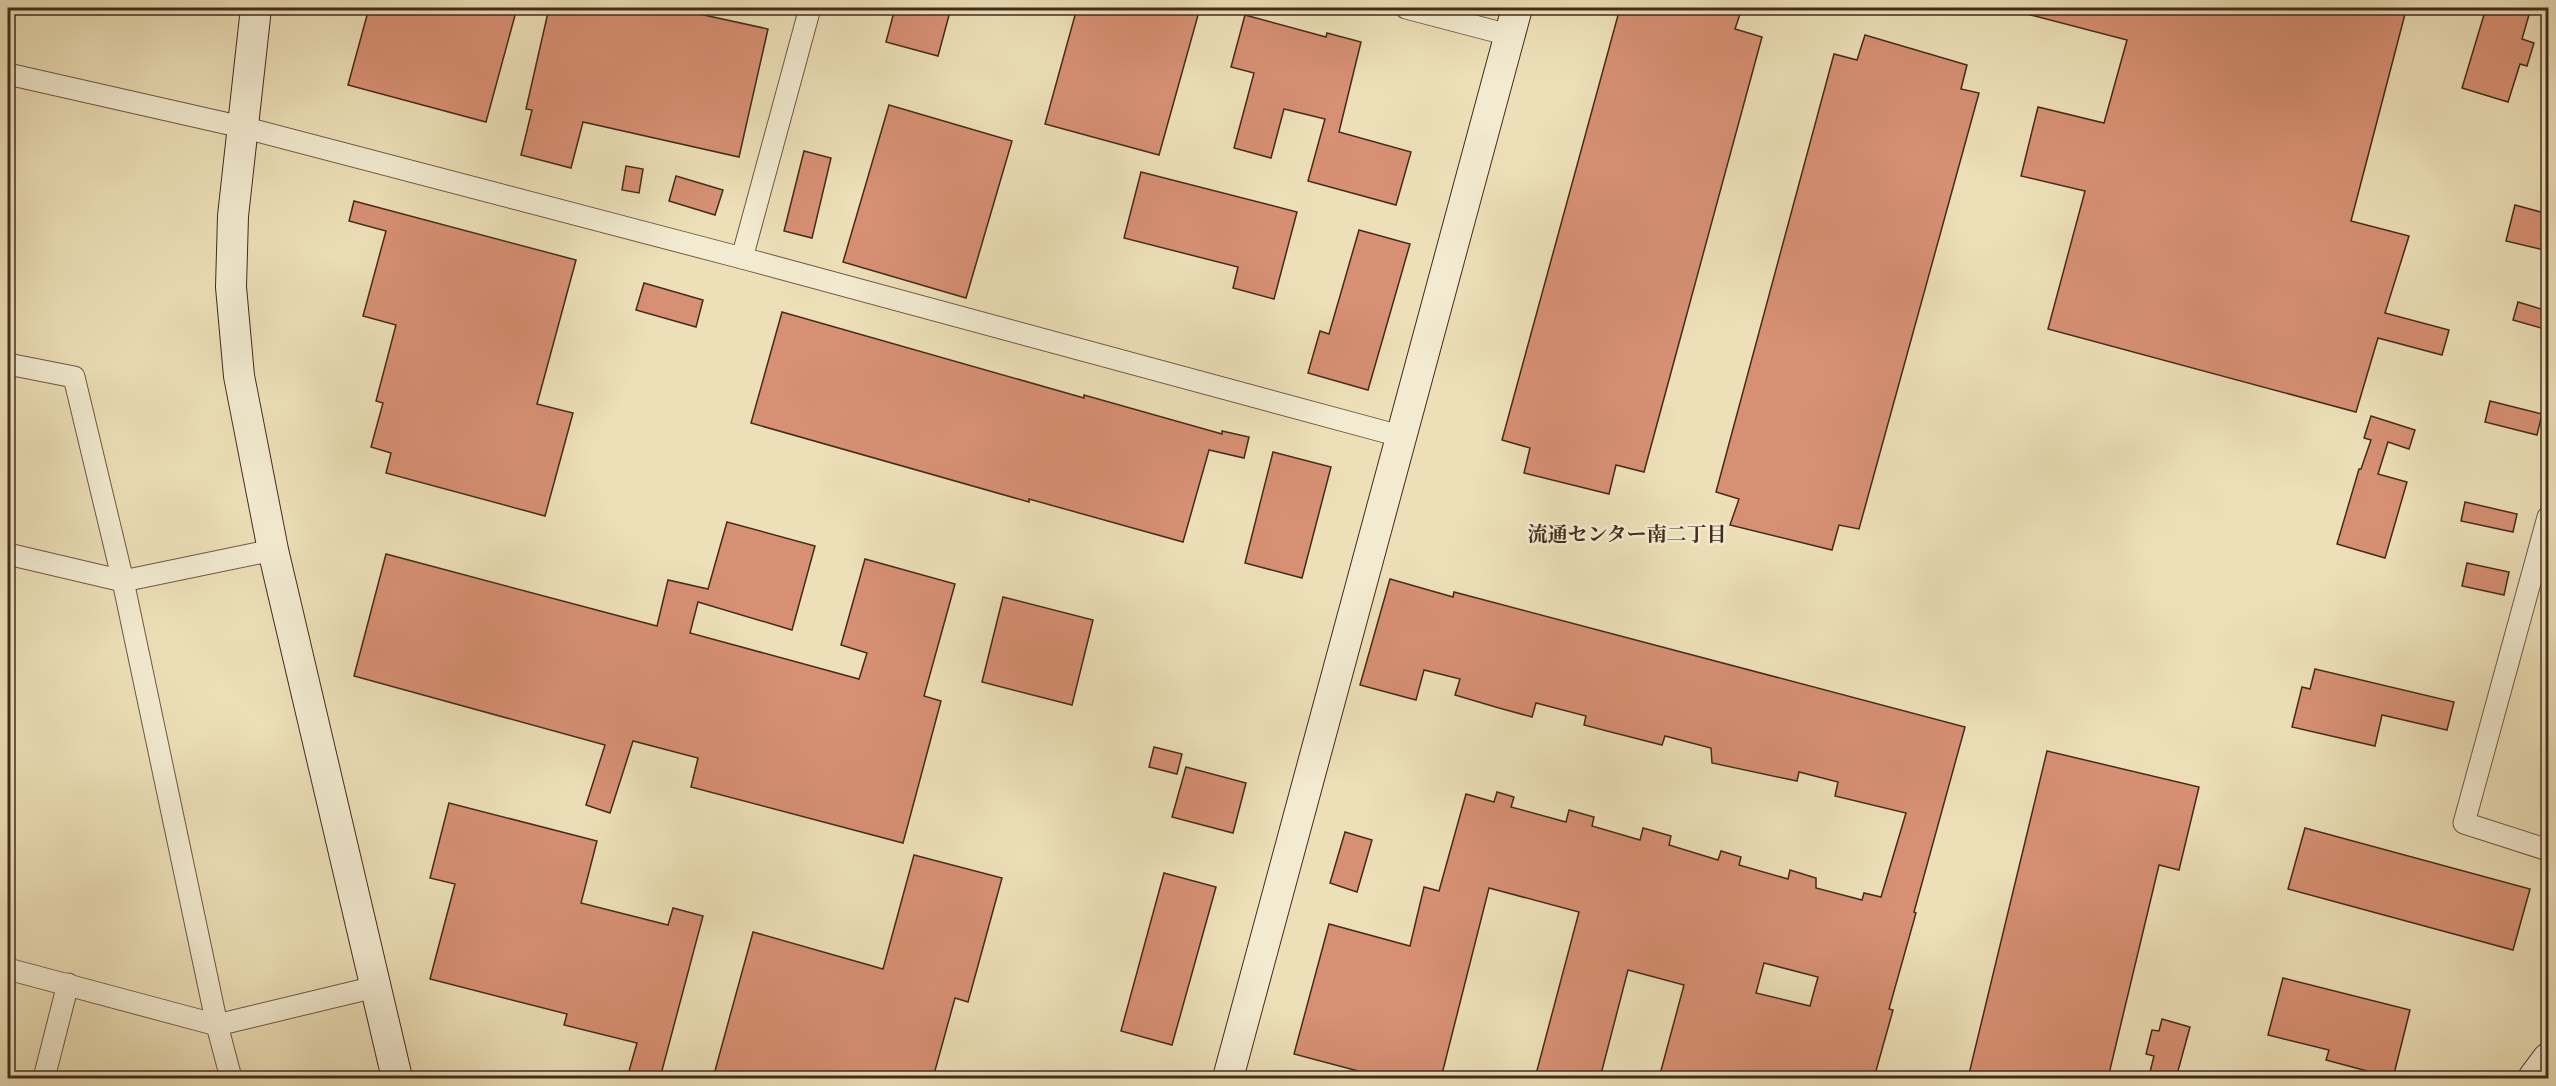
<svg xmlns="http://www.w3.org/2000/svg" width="2556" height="1086" viewBox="0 0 2556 1086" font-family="Alegreya,'Noto Serif JP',serif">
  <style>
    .building { fill: #d79074; stroke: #442b1d; stroke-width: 1.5; fill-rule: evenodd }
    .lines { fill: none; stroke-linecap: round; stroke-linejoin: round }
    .street-casing { stroke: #6e5844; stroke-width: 23 }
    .secondary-casing { stroke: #442b1d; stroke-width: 32 }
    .street { stroke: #f3ebd1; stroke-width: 21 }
    .secondary { stroke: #f3ebd1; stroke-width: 30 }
    .labels { text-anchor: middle; stroke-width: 5; stroke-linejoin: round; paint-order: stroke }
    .neighbourhood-label { font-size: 20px; font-weight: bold; fill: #442b1d; stroke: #f3ebd1 }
  </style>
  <rect width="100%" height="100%" fill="#ede0b8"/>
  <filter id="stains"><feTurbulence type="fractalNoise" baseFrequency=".00333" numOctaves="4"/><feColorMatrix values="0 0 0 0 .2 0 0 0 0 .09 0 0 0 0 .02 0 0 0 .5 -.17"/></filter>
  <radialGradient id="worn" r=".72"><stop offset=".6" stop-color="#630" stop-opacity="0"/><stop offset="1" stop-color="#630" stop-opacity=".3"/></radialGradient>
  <g class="building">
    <path d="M369,8h148l-31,114 -138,-37z"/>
    <path d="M549,8h123l96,21 -29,128 -156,-35 -12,46 -50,-13 11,-45 -6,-1z"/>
    <path d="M895,8h56l-13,48 -52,-14z"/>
    <path d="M1077,8h123l-41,147 -114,-31z"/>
    <path d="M1620,8h122l-7,21 27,8 -118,435 -28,-7 -7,29 -85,-21 6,-25 -28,-8z"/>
    <path d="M2024,8h358l23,6 -54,207 58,15 -24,77 64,17 -7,25 -64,-17 -22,74 -308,-83 37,-138 -64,-15 17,-69 66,16 23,-83 -104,-27z"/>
    <path d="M2486,8h45l-9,31 12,4 -7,23 -7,-2 -12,38 -46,-14z"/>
    <path d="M1245,15l81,22 1,-4 34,9 -22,90 72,20 -15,53 -88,-24 17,-62 -41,-10 -13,49 -37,-10 20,-75 -23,-6z"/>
    <path d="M1865,35l102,30 -6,24 18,4 -120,436 -20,-4 -7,25 -102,-25 9,-26 -23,-7 118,-438 23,6z"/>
    <path d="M889,105l123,36 -46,157 -123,-36z"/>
    <path d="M804,151l27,7 -19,80 -28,-7z"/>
    <path d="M626,166l17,3 -4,24 -17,-3z"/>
    <path d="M1141,172l156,40 -23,87 -41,-11 5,-21 -114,-29z"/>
    <path d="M676,176l47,14 -8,25 -46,-14z"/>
    <path d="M354,201l222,59 -39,144 36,9 -28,103 -159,-43 5,-20 -20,-6 12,-44 -7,-2 20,-76 -33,-9 23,-85 -37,-10z"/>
    <path d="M2515,205l33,9v37l-42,-10z"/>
    <path d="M1359,230l51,14 -42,146 -60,-17 12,-42 9,3z"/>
    <path d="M644,283l59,17 -7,27 -60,-17z"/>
    <path d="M2518,302l30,9v19l-35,-10z"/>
    <path d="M782,312l302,86v-3l138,39v-3l27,6 -5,21 -35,-8 -26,92 -154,-43v3l-278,-79z"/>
    <path d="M2490,401l52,13 -5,21 -52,-13z"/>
    <path d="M2371,416l44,14 -6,19 -21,-7 -10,32 29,8 -22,76 -48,-14 22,-75h2l10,-29 -7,-2z"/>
    <path d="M1273,452l58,15 -29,111 -57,-15z"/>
    <path d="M2465,502l52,12 -4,18 -52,-11z"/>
    <path d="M727,522l88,24 -23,84 -94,-28 -8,31 169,46 8,-26 -26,-8 24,-86 90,25 -31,112 17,5 -38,142 -212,-56 7,-29 -65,-17 -23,72 -24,-8 19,-60 -251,-69 32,-122 271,72 11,-46 40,9z"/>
    <path d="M2467,563l42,9 -5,23 -42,-9z"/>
    <path d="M1390,579l63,18 1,-5 511,135 -51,185 2,1 -27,96 4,1 -19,68h-215l25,-93 -56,-15 -28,108h-65l44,-166 -90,-24 -48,190h-65l1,-2 -83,-22 35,-130 81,22 14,-59 15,4 27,-97 28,8 3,-10 17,5 -3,10 55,15 3,-12 25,7 -2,9 48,14 3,-12 28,8 -2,9 49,15 3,-9 20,6 -2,8 49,14 2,-9 26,8v10l46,12 2,-7 17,4 25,-84 -71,-17 3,-14 -39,-10 -2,9 -85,-18 -1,-15 -46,-12 -3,9 -55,-14 -23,-6 2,-9 -50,-13 -4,14 -33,-9 -44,-13 5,-16 -36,-9 -8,30 -56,-15zM1764,963l54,14 -8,29 -54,-13z"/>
    <path d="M1003,597l90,23 -21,85 -90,-23z"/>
    <path d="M2315,669l139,33 -7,28 -65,-15 -7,31 -83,-19 10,-40 8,2z"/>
    <path d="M1154,747l28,7 -5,20 -28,-7z"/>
    <path d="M2047,751l152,36 -20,83 -20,-5 -51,213h-140z"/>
    <path d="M1186,767l60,16 -13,50 -61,-16z"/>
    <path d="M449,803l148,38 -16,62 87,22 5,-17 30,8 -43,162h-33l10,-35 -73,-18 3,-11 -137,-35 25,-95 -25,-6z"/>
    <path d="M2305,828l225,61 -17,61 -225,-61z"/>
    <path d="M1345,832l27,8 -15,52 -27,-9z"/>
    <path d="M914,855l88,23 -34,124 -13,-4 -22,80h-220l40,-146 130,37z"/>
    <path d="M1164,873l52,14 -44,158 -51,-14z"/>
    <path d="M2283,978l127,32 -17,68 -67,-18 3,-10 -61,-15z"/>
    <path d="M2162,1019l28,8 -14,51 -26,-6 4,-16 -8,-2 6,-24 7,1z"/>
  </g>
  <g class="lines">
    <defs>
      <g id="street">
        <path d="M1406,8l103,27"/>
        <path d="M8,74l234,53 500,131 658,178"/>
        <path d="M742,258l68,-250"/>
        <path d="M8,364l66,13 49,204 94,444 14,53"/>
        <path d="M2548,517l-84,306 84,27"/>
        <path d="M8,554l115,27 150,-31"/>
        <path d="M8,969l209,56 158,-38"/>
        <path d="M44,1078l24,-94"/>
      </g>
      <g id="secondary">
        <path d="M256,8l-23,208 -2,71 8,89 34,174 124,528"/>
        <path d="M1228,1078l289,-1070"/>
        <path d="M2533,1078l15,-20"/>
      </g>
    </defs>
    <use href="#street" class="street-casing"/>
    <use href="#secondary" class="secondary-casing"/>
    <use href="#street" class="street"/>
    <use href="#secondary" class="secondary"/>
  </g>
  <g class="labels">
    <g class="neighbourhood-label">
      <text x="1627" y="541">流通センター南二丁目</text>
    </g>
  </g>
  <rect width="2556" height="1086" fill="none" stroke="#ede0b8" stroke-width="30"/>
  <rect x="9" y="9" width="2538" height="1068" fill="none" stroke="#442b1d" stroke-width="3"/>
  <rect x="15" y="15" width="2526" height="1056" fill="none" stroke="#442b1d" stroke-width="1.5"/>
  <rect width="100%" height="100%" filter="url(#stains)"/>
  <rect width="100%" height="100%" fill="url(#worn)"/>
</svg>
